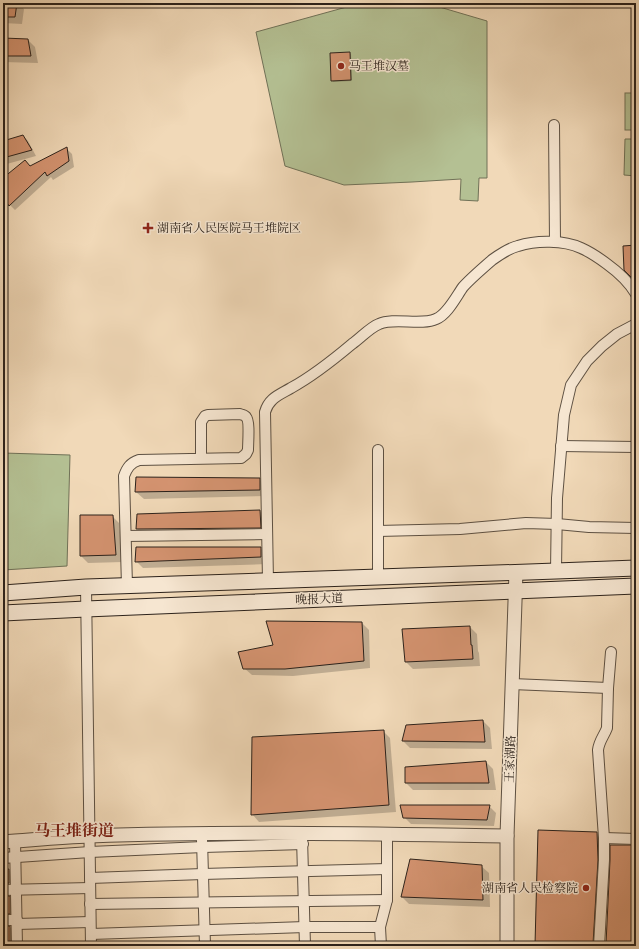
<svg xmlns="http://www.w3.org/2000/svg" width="639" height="949" viewBox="0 0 639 949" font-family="Vollkorn,'Noto Serif SC',serif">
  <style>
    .green { fill: #b4c093; stroke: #707157 }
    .shadow { fill: #0003 }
    .building { fill: #d49370; stroke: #2c221b }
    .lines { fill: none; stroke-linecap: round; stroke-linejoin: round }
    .minor-casing { stroke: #5d5042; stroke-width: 12 }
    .tertiary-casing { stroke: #5d5042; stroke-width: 15 }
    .secondary-casing { stroke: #2c221b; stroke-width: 17 }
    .minor { stroke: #f6e6d1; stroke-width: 10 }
    .tertiary { stroke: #f6e6d1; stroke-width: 13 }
    .secondary { stroke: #f6e6d1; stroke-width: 15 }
    .poi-dot { fill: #8f2418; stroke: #f6e6d1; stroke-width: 1.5 }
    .labels { text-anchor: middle; stroke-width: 3; stroke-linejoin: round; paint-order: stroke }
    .poi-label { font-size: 12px; fill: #2c221b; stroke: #f6e6d1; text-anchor: start }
    .street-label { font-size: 12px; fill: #2c221b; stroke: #f6e6d1 }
    .district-label { font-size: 16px; font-weight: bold; fill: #7a1f14; stroke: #f6e6d1 }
  </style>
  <rect width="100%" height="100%" fill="#f1d9b8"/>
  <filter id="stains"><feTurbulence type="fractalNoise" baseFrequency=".005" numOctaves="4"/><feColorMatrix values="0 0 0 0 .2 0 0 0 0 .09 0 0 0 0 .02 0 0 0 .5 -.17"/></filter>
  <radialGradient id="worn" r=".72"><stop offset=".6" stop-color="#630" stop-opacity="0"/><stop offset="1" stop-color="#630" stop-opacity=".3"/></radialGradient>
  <g class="green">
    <path d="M361,3h65l61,18v157h-8l-1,23 -18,-1 1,-21 -49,3 -68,3 -59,-19 -29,-134z"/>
    <rect x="625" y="93" width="11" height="37"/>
    <path d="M625,139h11v37l-12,-1z"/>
    <path d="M3,453l67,2 -3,111 -64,4z"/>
  </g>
  <g class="shadow">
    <path d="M3,3h14l7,6 -2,15 -19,-1z"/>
    <path d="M3,39l25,1 7,7 3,16 -35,-1z"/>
    <path d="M350,53l1,1 1,27 -19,1 -1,-2z"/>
    <path d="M23,136l5,5 8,15 -33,9v-23z"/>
    <path d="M67,149l5,5 2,13 -21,13 -2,-3 -36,33 -5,-5 -7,-10v-16z"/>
    <path d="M3,221l2,2 -1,37 -1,1z"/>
    <path d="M634,239h2v42l-3,-35z"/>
    <path d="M137,478l122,1 7,7 1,10 -123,3 -8,-7z"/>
    <path d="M260,511l7,7v16l-122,2 -8,-7z"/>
    <path d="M81,516h31l7,7 4,39 -35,1 -7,-7z"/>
    <path d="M260,548l8,7v9l-125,4 -7,-7z"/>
    <path d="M362,623l7,7 1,38 -77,8 -41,-1 -8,-7 30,-23z"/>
    <path d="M470,627l7,7 1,17 1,2 1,13 -67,3 -7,-7z"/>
    <path d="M483,721l7,7 2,21 -82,-1 -7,-7z"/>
    <path d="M383,731l7,7 6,74 -137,10 -7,-8z"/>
    <path d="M486,762l7,7 3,21h-83l-7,-7z"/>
    <path d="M489,806l7,7 -2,13 -83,-2 -7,-7z"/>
    <path d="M597,833l7,7 -4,106h-63l-1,-1z"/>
    <path d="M636,846v100h-27l-2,-2z"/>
    <path d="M411,860l70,6 8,7 1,34 -81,-3 -7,-7z"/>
    <path d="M9,870l7,8v12l-12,4 -1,3h6l7,8 1,15 -13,4v3h6l7,8v11h-14v-75z"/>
  </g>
  <g class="building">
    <path d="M3,3h14l-2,14h-12z"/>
    <path d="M3,38l25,1 3,17h-28z"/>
    <path d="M350,52l1,28 -20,1 -1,-28z"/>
    <path d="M23,135l9,15 -29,8v-17z"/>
    <path d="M67,147l2,14 -22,15 -2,-4 -36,34 -6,-10v-18l22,-18 5,6z"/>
    <path d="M636,245v37l-12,-12 -1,-24z"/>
    <path d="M136,477l124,1v12l-125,2z"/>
    <path d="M260,510l1,18 -125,1 1,-15z"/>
    <path d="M80,515h33l3,40 -36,1z"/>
    <path d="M136,547h125v10l-126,5z"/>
    <path d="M266,621l96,1 2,39 -79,8h-42l-5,-17 35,-7z"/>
    <path d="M470,626l1,19h1l1,14 -68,3 -3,-33z"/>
    <path d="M483,720l2,22 -83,-1 4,-16z"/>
    <path d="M384,730l5,75 -138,10 1,-78z"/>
    <path d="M486,761l3,22h-84v-16z"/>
    <path d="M400,805h90l-3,15 -84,-2z"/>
    <path d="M538,830l59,2 1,28 -5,84 -58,1z"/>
    <path d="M610,845h26v98l-30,1 4,-84z"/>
    <path d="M410,859l72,6 1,35 -82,-3z"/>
    <path d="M9,869v14l-6,1v-14z"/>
    <rect x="3" y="896" width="7" height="18"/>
    <rect x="3" y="926" width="7" height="17"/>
  </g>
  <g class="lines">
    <defs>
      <g id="minor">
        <path d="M554,125l1,117"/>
        <path d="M561,446l75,1"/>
        <path d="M378,450v127"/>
        <path d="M378,531l82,-2 66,-6 31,1 32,3 47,1"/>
        <path d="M126,536l141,-2"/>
        <path d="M556,571l1,-73 7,-83 7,-30 16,-24 15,-15 15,-12 19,-10"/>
        <path d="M268,581l-3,-169c4,-14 14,-17 26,-24 22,-12 42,-28 61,-44 9,-6 17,-16 27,-20 15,-7 42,2 57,-5 11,-4 20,-22 27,-32 7,-8 21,-20 29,-27 7,-5 17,-12 26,-14 18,-6 46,-6 63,2 9,4 18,10 26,16 11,8 22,18 29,30"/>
        <path d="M127,586l-3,-110c3,-8 6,-13 15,-16l102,-2 5,-4 2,-4c0,-7 2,-29 -2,-33 -1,-2 -4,-2 -6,-3l-32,1 -3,1 -4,6v37"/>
        <path d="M86,587l5,359"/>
        <path d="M512,684l96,4"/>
        <path d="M302,838l3,108"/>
        <path d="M604,838l32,1"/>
        <path d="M202,840l3,106"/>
        <path d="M15,841l2,105"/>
        <path d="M3,858l87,-6 113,-5 100,-3"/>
        <path d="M90,878l113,-4 184,-5"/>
        <path d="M3,890l87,-2"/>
        <path d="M90,904l297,-4"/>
        <path d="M3,920h14"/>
        <path d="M17,924l73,-2"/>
        <path d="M91,934l214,-7h75"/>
        <path d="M381,946l-1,-19 7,-27v-66"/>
        <path d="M599,946l5,-86v-22l-6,-88c1,-9 6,-14 9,-22l1,-40 3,-36"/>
      </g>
      <g id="tertiary">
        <path d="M3,842c29,-2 58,-5 87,-6 139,-5 278,-2 417,0"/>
        <path d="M507,946v-110l9,-264"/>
      </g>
      <g id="secondary">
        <path d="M3,593l83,-6 470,-16 80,-3"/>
        <path d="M3,613l83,-4 550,-23"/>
      </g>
    </defs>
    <use href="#minor" class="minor-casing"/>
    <use href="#tertiary" class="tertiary-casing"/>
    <use href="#secondary" class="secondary-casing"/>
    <use href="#minor" class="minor"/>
    <use href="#tertiary" class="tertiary"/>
    <use href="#secondary" class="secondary"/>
  </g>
  <g class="poi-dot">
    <circle cx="341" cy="66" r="4"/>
    <path d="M146 222h4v4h4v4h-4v4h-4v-4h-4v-4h4z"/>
    <circle cx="586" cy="888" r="4"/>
  </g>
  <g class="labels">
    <g class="poi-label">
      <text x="349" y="70">马王堆汉墓</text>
      <text x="157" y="232">湖南省人民医院马王堆院区</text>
      <text x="578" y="892" text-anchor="end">湖南省人民检察院</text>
    </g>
    <g class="street-label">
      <text transform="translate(319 599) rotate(-2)" y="4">晚报大道</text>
      <text transform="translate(510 759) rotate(-88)" y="4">王家湖路</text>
    </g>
    <g class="district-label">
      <text x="74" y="836">马王堆街道</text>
    </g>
  </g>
  <rect width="639" height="949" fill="none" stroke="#f1d9b8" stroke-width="16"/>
  <rect x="4" y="4" width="631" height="941" fill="none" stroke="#2c221b" stroke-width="2"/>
  <rect x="8" y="8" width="623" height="933" fill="none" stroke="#2c221b"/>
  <rect width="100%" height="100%" filter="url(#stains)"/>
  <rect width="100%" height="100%" fill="url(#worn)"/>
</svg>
